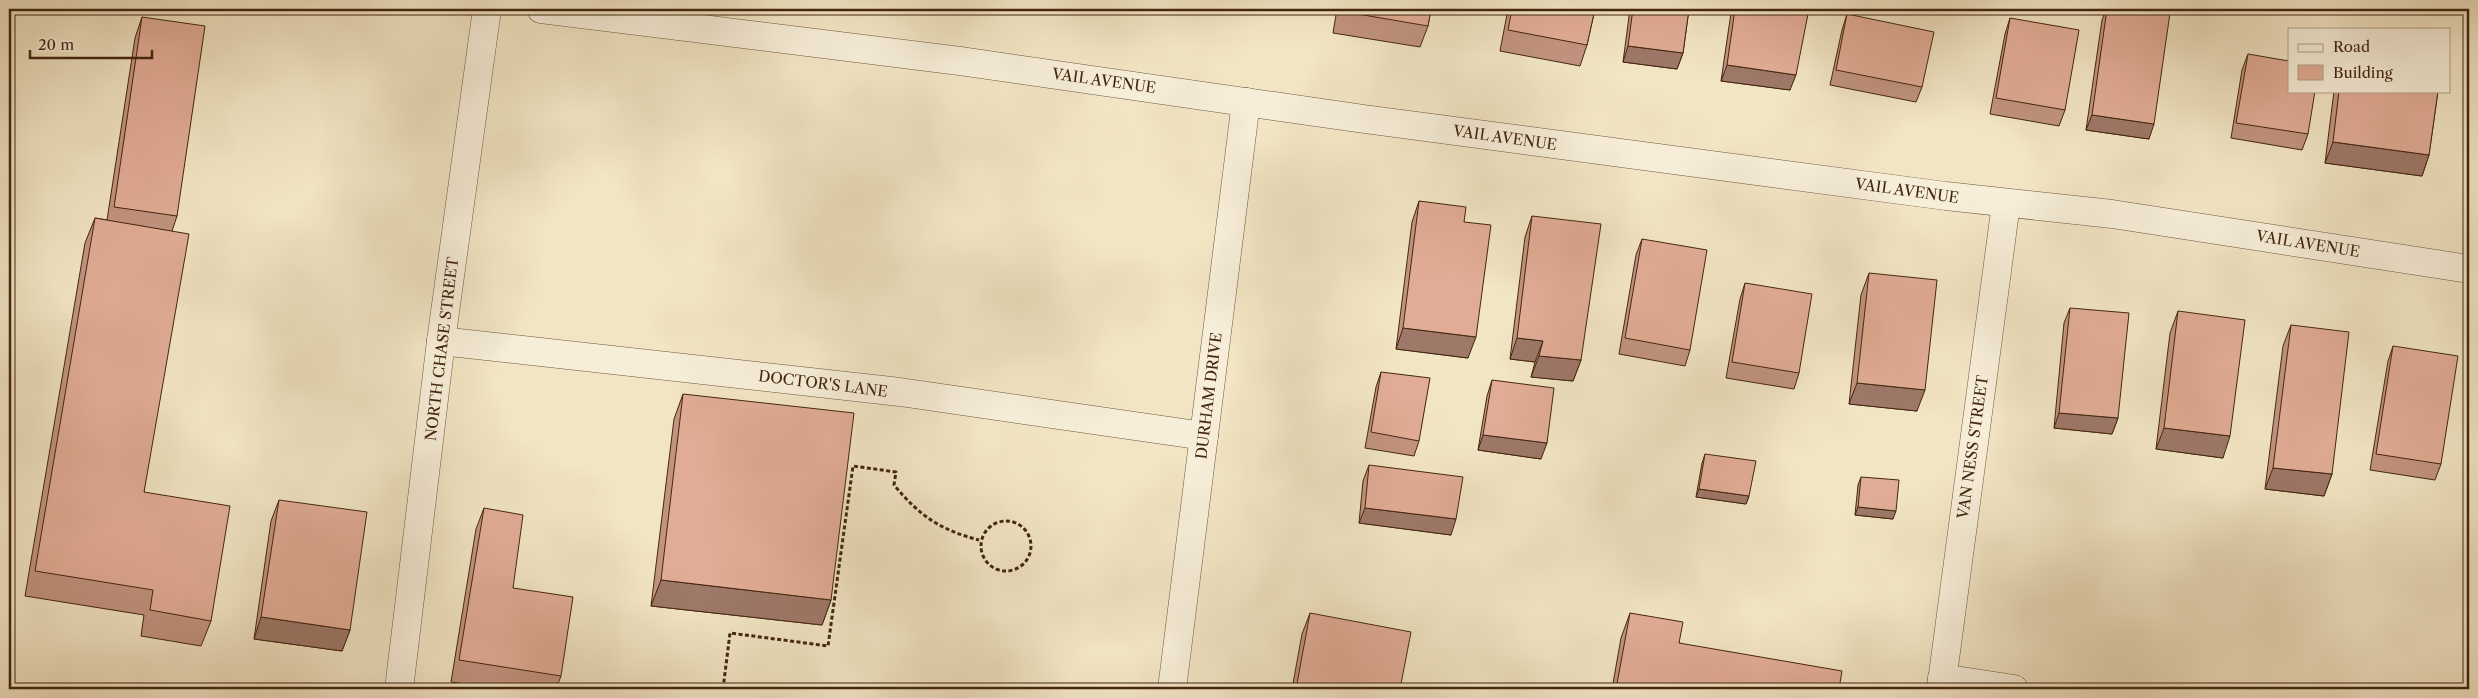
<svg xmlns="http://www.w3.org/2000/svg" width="2478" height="698" viewBox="0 0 2478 698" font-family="'Libre Caslon Text',serif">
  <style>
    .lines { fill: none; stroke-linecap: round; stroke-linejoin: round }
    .minor-casing { stroke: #6f563d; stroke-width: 29 }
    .path { stroke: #432610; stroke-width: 3; stroke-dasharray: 4 2.5; stroke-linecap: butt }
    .minor { stroke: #f7eed9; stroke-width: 28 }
    .wall { fill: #c29480; stroke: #432610 }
    .shaded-wall { fill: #9e7868; stroke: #432610 }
    .building { fill: #e1ac95; stroke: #432610 }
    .labels { text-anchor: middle; stroke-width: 4; stroke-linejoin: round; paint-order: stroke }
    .street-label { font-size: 15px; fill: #432610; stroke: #f7eed9 }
  </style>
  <rect width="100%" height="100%" fill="#f2e5c4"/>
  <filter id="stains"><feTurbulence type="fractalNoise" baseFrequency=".004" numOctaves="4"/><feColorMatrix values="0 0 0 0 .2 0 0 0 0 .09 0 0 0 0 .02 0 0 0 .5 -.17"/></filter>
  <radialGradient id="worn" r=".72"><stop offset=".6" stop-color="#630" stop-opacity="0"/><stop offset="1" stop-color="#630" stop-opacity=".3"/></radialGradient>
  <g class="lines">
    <defs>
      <g id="minor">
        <path d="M541,9l419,52 404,58 582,77 166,18 357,55"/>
        <path d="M441,341l459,51 304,44"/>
        <path d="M1942,678l72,11"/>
        <path d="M399,689l42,-348 46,-332"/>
        <path d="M1172,689l74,-587"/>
        <path d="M1941,689l65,-485"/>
      </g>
    </defs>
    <use href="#minor" class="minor-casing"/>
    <g class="path">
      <circle cx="1006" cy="546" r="25"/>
      <path d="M723,689l7,-56 98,13 25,-180 43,6 -2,13c26,31 46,45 85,55"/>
    </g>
    <use href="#minor" class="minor"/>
  </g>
  <g class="wall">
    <path d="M1337,9h94l-3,17 -8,21 -87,-14z"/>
    <path d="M1508,9h87l-8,36 -7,21 -80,-15z"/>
    <path d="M1630,9h59l-6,44 -6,16 -54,-7z"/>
    <path d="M1733,9h76l-19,81 -69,-9 10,-68z"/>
    <path d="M2106,9h32l11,130 -63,-9 16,-110z"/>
    <path d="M1847,14l75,73 -6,15 -86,-17 12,-55z"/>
    <path d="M142,17l35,199 -5,15 -28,261 67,129 -10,25 -60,-10 3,-21 -119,-19 60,-353 10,-25 12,2 28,-182z"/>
    <path d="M2010,18l55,92 -6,16 -69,-12 15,-80z"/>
    <path d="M2248,54l60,80 -6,16 -71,-12 11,-68z"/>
    <path d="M2334,91h104l-9,64 -7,21 -97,-13z"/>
    <path d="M1419,201l45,21 4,136 -72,-9 16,-127z"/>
    <path d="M1532,216l49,144 -8,21 -42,-4 4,-15 -25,-3 15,-122z"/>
    <path d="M1642,239l48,111 -5,16 -66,-12 17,-99z"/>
    <path d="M1869,273l48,138 -68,-7 12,-109z"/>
    <path d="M1745,283l54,90 -5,16 -68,-11 14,-79z"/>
    <path d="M2070,308l48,110 -6,16 -58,-6 10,-105z"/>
    <path d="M2178,311l45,147 -67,-9 14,-116z"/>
    <path d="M2291,325l41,149 -8,22 -59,-7 18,-143z"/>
    <path d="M2393,346l48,118 -6,16 -65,-10 18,-109z"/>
    <path d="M1381,372l38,69 -5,15 -49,-8 11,-61z"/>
    <path d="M1492,380l49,79 -63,-9 9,-54z"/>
    <path d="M683,394l148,206 -9,25 -171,-19 23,-187z"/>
    <path d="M1705,454l44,42 -3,8 -50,-7 6,-34z"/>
    <path d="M1369,465l82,70 -92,-12 4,-42z"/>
    <path d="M1861,477l32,42 -38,-4 3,-30z"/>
    <path d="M279,500l71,130 -8,21 -88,-12 17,-118z"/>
    <path d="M484,508l29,80 48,88 -5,13h-56l-49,-7 25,-153z"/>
    <path d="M1310,613l90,76h-108l10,-55z"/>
    <path d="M1630,613l49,30 160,46h-227l9,-51z"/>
  </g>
  <g class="shaded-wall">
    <path d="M1628,46l55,7 -6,16 -54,-7z"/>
    <path d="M1727,65l69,10 -6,15 -69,-9z"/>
    <path d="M2092,115l62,9 -5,15 -63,-9z"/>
    <path d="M2333,142l96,13 -7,21 -97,-13z"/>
    <path d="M1403,328l73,9 -8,21 -72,-9z"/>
    <path d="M1517,338l26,3 -8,21 -25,-3z"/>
    <path d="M1539,356l42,4 -8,21 -42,-4z"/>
    <path d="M1857,383l68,7 -8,21 -68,-7z"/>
    <path d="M2059,413l59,5 -6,16 -58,-6z"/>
    <path d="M2164,428l66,8 -7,22 -67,-9z"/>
    <path d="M1483,435l64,8 -6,16 -63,-9z"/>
    <path d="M2273,468l59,6 -8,22 -59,-7z"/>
    <path d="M1699,489l50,7 -3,8 -50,-7z"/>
    <path d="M1858,507l38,4 -3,8 -38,-4z"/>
    <path d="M1365,508l91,11 -5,16 -92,-12z"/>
    <path d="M661,580l170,20 -9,25 -171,-19z"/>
    <path d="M261,617l89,13 -8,21 -88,-12z"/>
  </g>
  <g class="building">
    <path d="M1341,9h90l-3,17 -88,-15z"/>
    <path d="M1512,9h83l-8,36 -79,-15z"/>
    <path d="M1633,9h56l-6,44 -55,-7z"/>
    <path d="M1735,9h74l-13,66 -69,-10z"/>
    <path d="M2107,9h31l32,4 -16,111 -62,-9z"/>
    <path d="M1847,14l87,18 -12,55 -86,-17z"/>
    <path d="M142,17l63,9 -28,190 -63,-9z"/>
    <path d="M2010,18l69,12 -14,80 -69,-12z"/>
    <path d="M2248,54l41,7v30h26l-7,43 -72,-11z"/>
    <path d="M2339,91h99l-9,64 -96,-13z"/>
    <path d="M1419,201l47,6 -2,15 27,3 -15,112 -73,-9z"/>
    <path d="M1532,216l69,8 -20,136 -42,-4 4,-15 -26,-3z"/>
    <path d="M95,218l94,16 -45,258 86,14 -19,115 -61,-11 3,-20 -118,-19z"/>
    <path d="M1642,239l65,11 -17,100 -65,-12z"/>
    <path d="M1869,273l68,7 -12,110 -68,-7z"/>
    <path d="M1745,283l67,11 -13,79 -67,-11z"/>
    <path d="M2070,308l59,5 -11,105 -59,-5z"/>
    <path d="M2178,311l67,9 -15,116 -66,-8z"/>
    <path d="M2291,325l58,7 -17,142 -59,-6z"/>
    <path d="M2393,346l65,10 -17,108 -65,-10z"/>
    <path d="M1381,372l49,6 -11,63 -48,-9z"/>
    <path d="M1492,380l62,8 -7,55 -64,-8z"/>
    <path d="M683,394l171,19 -23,187 -170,-20z"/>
    <path d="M1705,454l51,7 -7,35 -50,-7z"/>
    <path d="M1369,465l94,12 -7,42 -91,-11z"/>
    <path d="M1861,477l38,3 -3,31 -38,-4z"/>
    <path d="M279,500l88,12 -17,118 -89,-13z"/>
    <path d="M484,508l39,7 -10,73 60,9 -12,79 -102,-16z"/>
    <path d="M1310,613l101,19 -11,57h-104z"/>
    <path d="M1630,613l53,9 -4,21 163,28 -3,18h-223z"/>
    <path d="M1589,685l22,4h-23z"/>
  </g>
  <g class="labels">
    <g class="street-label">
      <text transform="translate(1104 81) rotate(8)" y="5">VAIL AVENUE</text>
      <text transform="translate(1505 138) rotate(8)" y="5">VAIL AVENUE</text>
      <text transform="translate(1907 191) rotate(8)" y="5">VAIL AVENUE</text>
      <text transform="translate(2308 244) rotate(9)" y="5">VAIL AVENUE</text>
      <text transform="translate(442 349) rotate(-83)" y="5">NORTH CHASE STREET</text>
      <text transform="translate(823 384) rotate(7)" y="5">DOCTOR'S LANE</text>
      <text transform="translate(1209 396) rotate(-83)" y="5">DURHAM DRIVE</text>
      <text transform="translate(1973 447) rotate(-82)" y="5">VAN NESS STREET</text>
    </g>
  </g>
  <rect width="2478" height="698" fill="none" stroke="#f2e5c4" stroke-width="30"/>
  <rect x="10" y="10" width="2458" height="678" fill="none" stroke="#432610" stroke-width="2.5"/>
  <rect x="15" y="15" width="2448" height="668" fill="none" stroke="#432610"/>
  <rect x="2288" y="28" width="162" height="65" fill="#f7eed9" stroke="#af9e89"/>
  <rect x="2298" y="44" width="25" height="8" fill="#f7eed9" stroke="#af9e89"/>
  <text x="2333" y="52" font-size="15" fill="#432610">Road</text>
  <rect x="2298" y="65" width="25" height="15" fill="#e1ac95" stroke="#af9e89"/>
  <text x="2333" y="78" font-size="15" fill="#432610">Building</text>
  <path d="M30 50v8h122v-8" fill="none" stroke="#432610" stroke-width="2.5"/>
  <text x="38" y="50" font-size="15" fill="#432610" stroke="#f7eed9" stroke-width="4" paint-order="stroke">20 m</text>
  <rect width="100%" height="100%" filter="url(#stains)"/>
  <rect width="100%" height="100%" fill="url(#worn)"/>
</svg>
